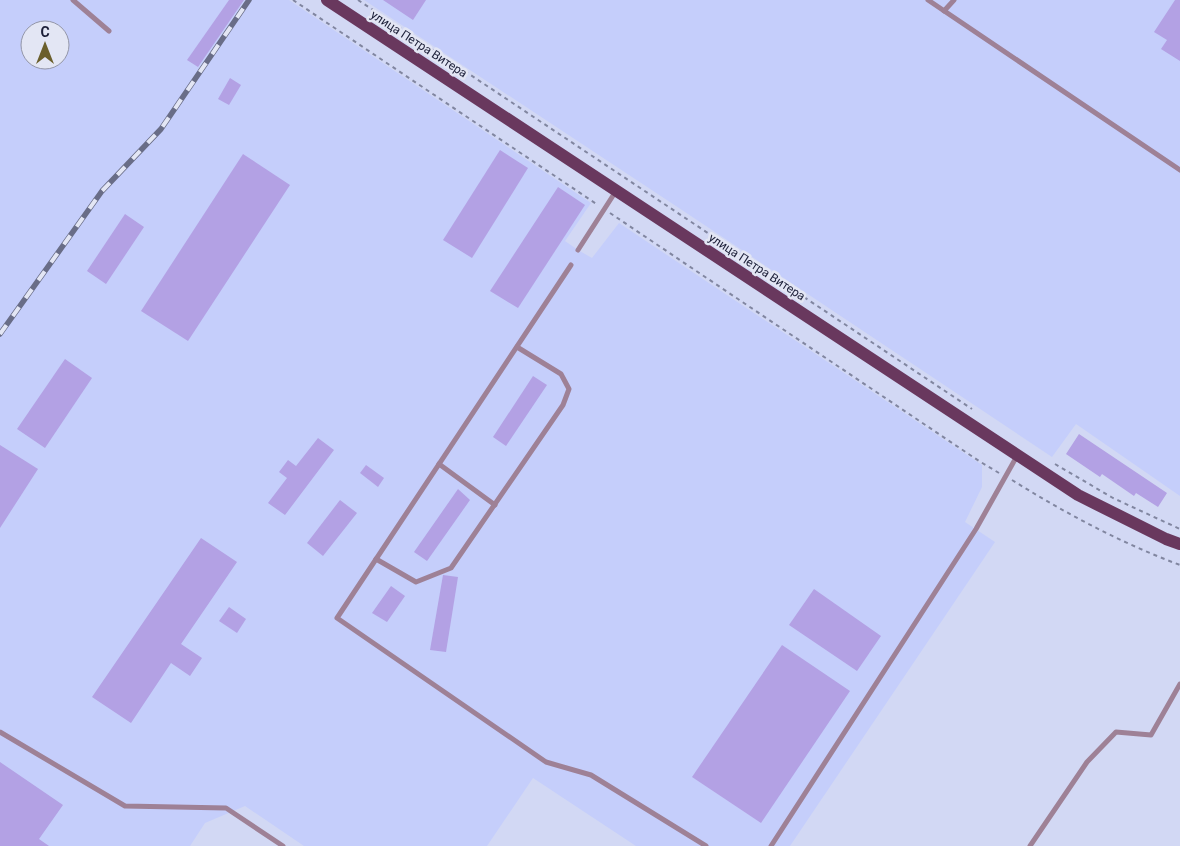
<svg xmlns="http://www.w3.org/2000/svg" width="1180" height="846" viewBox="0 0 1180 846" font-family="Roboto,sans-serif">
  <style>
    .built { fill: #c5cefb; fill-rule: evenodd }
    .building { fill: #b3a1e4 }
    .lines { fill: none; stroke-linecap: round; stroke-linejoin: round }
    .path { stroke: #8186a0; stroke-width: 2; stroke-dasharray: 4 4; stroke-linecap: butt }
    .service { stroke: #9e8196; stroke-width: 5 }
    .primary { stroke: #69385e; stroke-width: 12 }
    .rail-casing { stroke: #696d87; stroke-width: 5.5 }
    .rail { stroke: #e3e6f4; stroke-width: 4; stroke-dasharray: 11; stroke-linecap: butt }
    .labels { text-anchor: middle; stroke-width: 5; stroke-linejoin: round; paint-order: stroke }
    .street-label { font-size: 12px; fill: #1b1e37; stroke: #e3e6f4 }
  </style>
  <rect width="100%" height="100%" fill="#d2d8f4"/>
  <g class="built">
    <path d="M0,0h289l302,203 -26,38 13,9 14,8 27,-35 363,242v22l-17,35 30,20 -205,304h-154l-103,-68 -46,68h-183l-59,-40 -40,17 -15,23h-190zM30,30h30v30h-30z"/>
    <path d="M364,0h816v496l-104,-72 -24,33 -364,-243z"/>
  </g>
  <g class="building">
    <path d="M229,0h15l-46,67 -11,-7z"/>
    <path d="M383,0h43l-13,20z"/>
    <path d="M1175,0h5v61l-19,-12 6,-9 -13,-8z"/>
    <path d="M230,78l11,7 -12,20 -11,-6z"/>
    <path d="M500,150l28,18 -56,90 -29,-18z"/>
    <path d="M243,154l47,31 -102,156 -47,-30z"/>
    <path d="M558,187l27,18 -67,103 -28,-17z"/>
    <path d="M125,214l19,13 -38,57 -19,-13z"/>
    <path d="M65,359l27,19 -47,70 -28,-19z"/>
    <path d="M533,376l14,9 -41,61 -13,-9z"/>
    <path d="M1079,434l88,59 -9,14 -22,-14 -2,3 -32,-22 -2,3 -34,-23z"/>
    <path d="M318,438l16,12 -49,65 -17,-12 19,-25 -8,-6 9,-12 8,6z"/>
    <path d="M0,445l38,24 -38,59z"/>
    <path d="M366,465l18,13 -6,9 -18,-14z"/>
    <path d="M458,489l12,11 -43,61 -13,-9z"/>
    <path d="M340,500l17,13 -34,43 -16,-13z"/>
    <path d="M201,538l36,24 -56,82 21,14 -12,18 -19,-13 -40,60 -39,-26z"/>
    <path d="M443,575l15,2 -12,75 -16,-2z"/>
    <path d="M391,586l14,10 -18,26 -15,-9z"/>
    <path d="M814,589l67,47 -24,35 -68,-46z"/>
    <path d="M229,607l17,12 -9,14 -18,-12z"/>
    <path d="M782,645l68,46 -89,132 -69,-46z"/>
    <path d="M0,762l63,43 -24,34 10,7h-49z"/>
  </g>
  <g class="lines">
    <g class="path">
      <path d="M293,0l305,205"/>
      <path d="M358,0l614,409"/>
      <path d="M610,213l369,248 20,12"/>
      <path d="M1055,464l58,34 67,31"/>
      <path d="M1012,480c53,33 109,63 168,85"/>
    </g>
    <g class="service">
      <path d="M73,0l36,31"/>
      <path d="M928,0l252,170"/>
      <path d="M944,11l10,-11"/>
      <path d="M578,250l38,-59"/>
      <path d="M571,265l-234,353 209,144 45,13 115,71"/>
      <path d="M439,464l56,41"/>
      <path d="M376,559l40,23 35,-14 112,-163 6,-16 -8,-15 -44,-27"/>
      <path d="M0,732l125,74 101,2 57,38"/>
      <path d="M771,846l205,-317 41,-73"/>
      <path d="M1030,846l57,-84 29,-30 35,3 29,-51"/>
    </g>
    <path class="primary" d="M327,0l751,495 88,44 14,5"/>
    <defs>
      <path id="rail" d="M0,334l102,-143 59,-62 88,-129"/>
    </defs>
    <use href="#rail" class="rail-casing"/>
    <use href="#rail" class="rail"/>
  </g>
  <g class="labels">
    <g class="street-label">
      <text transform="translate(419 44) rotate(33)" y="4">улица Петра Витера</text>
      <text transform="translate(757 267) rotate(33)" y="4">улица Петра Витера</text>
    </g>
  </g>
  <g transform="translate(45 45)"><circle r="24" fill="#e3e6f4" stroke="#9396a8"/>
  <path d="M0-4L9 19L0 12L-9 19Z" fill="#6b5f2c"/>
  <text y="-8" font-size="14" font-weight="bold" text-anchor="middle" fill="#1b1e37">С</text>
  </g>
</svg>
